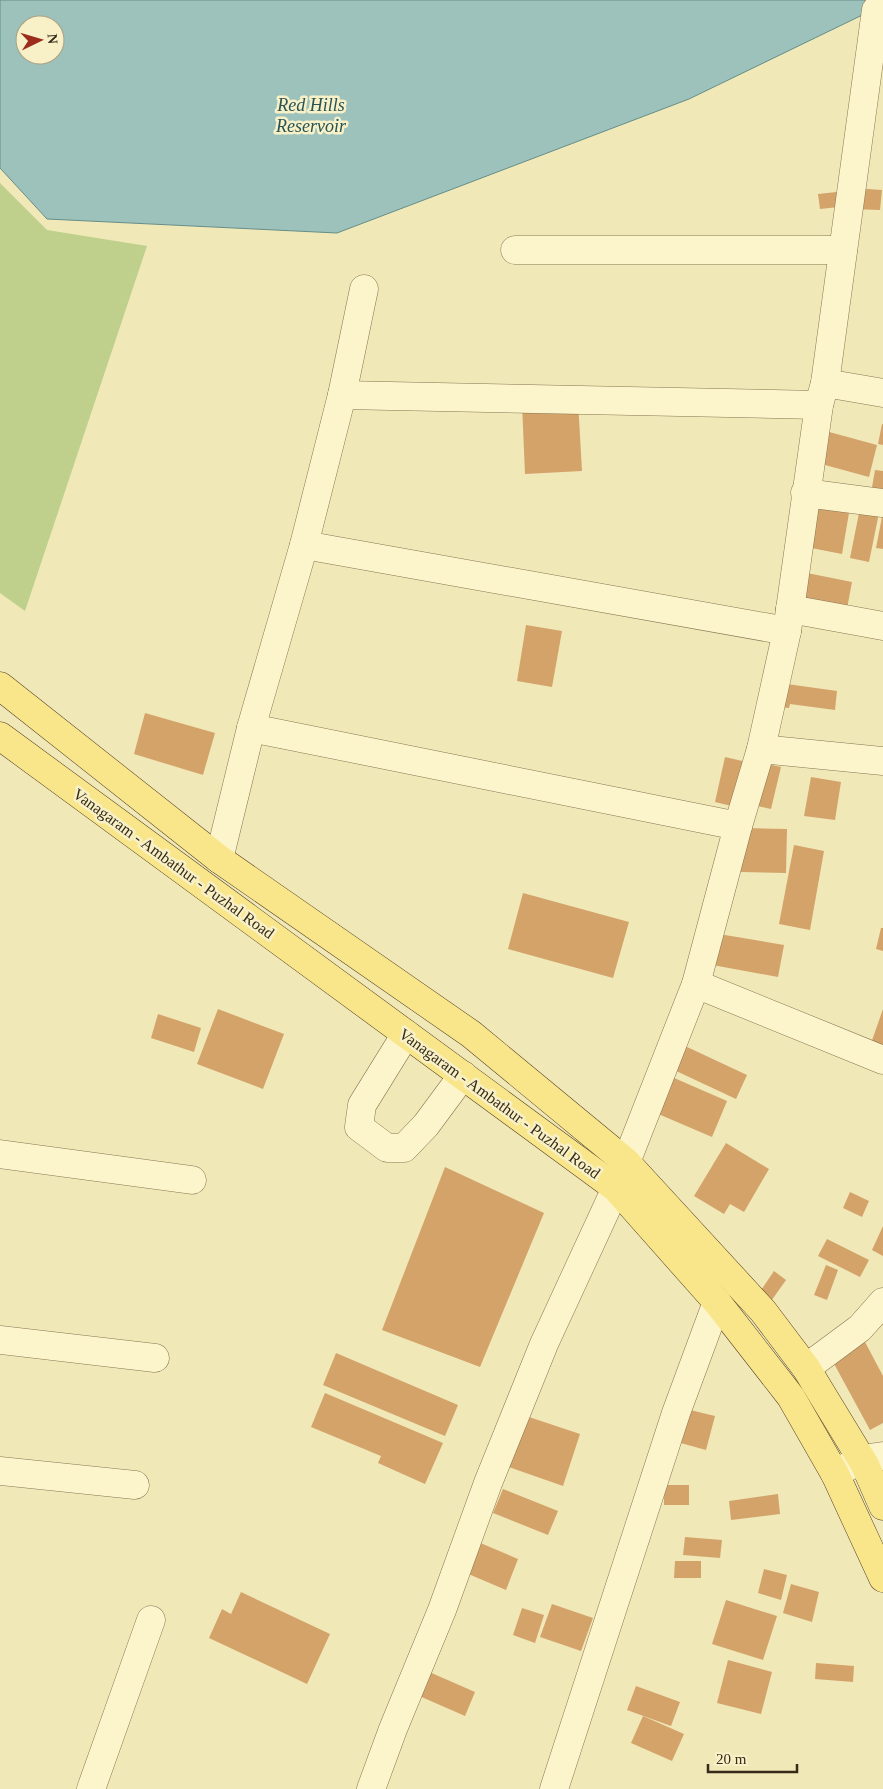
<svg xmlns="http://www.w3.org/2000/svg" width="883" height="1789" viewBox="0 0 883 1789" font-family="Georgia,serif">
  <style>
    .green { fill: #bfd08c }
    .water { fill: #9dc1bb; stroke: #658e89; fill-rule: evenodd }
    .building { fill: #d3a36a }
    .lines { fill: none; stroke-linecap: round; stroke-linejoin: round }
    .minor-casing { stroke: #887652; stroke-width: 29 }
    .major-casing { stroke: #554227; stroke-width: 29 }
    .minor { stroke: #fcf4cb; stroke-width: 28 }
    .major { stroke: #fae68a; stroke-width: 28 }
    .labels { text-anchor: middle; stroke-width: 5; stroke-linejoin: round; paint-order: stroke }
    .street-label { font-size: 16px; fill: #362a19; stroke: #f8f1c8 }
    .water-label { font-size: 18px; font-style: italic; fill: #265457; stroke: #f8f1c8 }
  </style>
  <rect width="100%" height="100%" fill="#f1e8b8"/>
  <path class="green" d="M0,183l47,47 100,16 -122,365 -25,-18z"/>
  <path class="water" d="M0,0h883v5l-194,94 -352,134 -290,-14 -47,-51zM25,25h30v30h-30z"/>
  <g class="building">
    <path d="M854,188l28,2 -2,20 -28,-1z"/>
    <path d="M846,191l2,15 -28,3 -2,-15z"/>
    <path d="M578,401l4,70 -57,3 -3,-70z"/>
    <path d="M882,424h1v21l-5,-1z"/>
    <path d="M822,430l55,15 -8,32 -55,-15z"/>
    <path d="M875,470l8,1v24l-12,-2z"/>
    <path d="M809,500l41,7 -8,47 -41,-8z"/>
    <path d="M860,508l19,5 -10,49 -19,-4z"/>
    <path d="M882,517h1v32l-7,-1z"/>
    <path d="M802,572l50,10 -6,32 -50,-11z"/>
    <path d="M526,625l36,6 -10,56 -35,-6z"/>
    <path d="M780,683l57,8 -2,19 -45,-6 -1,4 -12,-1z"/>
    <path d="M145,713l70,20 -12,42 -69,-21z"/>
    <path d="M725,757l26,6 -11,45 -25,-6z"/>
    <path d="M759,762l22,5 -10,42 -22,-5z"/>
    <path d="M811,777l30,5 -6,38 -31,-4z"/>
    <path d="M743,828l44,1 -1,44 -45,-1z"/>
    <path d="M794,845l30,6 -14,79 -31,-6z"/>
    <path d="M523,893l106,29 -16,56 -105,-29z"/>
    <path d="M881,928h2v23l-7,-2z"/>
    <path d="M713,933l71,12 -6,32 -71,-13z"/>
    <path d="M218,1009l66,25 -21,55 -66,-25z"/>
    <path d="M883,1009v45l-14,-5z"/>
    <path d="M158,1014l43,14 -7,24 -43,-14z"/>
    <path d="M685,1046l62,29 -11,24 -62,-29z"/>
    <path d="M665,1074l62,27 -15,36 -63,-27z"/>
    <path d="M726,1143l43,26 -25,43 -14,-8 -6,10 -30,-18z"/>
    <path d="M445,1167l99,46 -64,154 -98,-37z"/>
    <path d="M850,1192l19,9 -7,16 -19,-9z"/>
    <path d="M883,1226v30l-11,-6z"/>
    <path d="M827,1239l42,21 -9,17 -42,-21z"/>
    <path d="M826,1265l12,5 -11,30 -13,-5z"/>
    <path d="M774,1271l12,9 -17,24 -12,-8z"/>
    <path d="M865,1342l18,34v47l-13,7 -38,-70z"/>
    <path d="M336,1353l122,52 -13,31 -122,-51z"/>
    <path d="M325,1393l118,50 -18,41 -47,-21 3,-7 -70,-29z"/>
    <path d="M686,1409l29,7 -9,34 -29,-8z"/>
    <path d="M517,1413l63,21 -17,52 -63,-22z"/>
    <rect x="664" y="1485" width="25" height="20"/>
    <path d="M503,1489l55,22 -10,24 -55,-22z"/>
    <path d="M778,1494l2,20 -49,6 -2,-19z"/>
    <path d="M685,1537l37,3 -2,18 -37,-3z"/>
    <path d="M471,1539l47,20 -12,31 -47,-20z"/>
    <path d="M675,1561h26v17h-27z"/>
    <path d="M764,1569l23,6 -6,25 -23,-7z"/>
    <path d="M791,1584l28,8 -7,30 -29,-9z"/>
    <path d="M241,1592l89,42 -23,50 -98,-46 13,-29 9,5z"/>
    <path d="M726,1600l51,16 -14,44 -51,-16z"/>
    <path d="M552,1604l41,14 -12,33 -41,-14z"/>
    <path d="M522,1608l22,7 -9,28 -22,-8z"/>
    <path d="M728,1660l44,12 -11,42 -44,-11z"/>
    <path d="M816,1663l38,3 -1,16 -38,-3z"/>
    <path d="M427,1671l48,21 -10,24 -48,-21z"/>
    <path d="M636,1686l44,16 -9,24 -44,-16z"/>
    <path d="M643,1716l41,18 -12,27 -41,-18z"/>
  </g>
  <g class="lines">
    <defs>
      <g id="minor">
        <path d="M515,250h328"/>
        <path d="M825,383l58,10"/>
        <path d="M342,395l477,10"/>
        <path d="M805,493l78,10"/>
        <path d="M304,545l483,86"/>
        <path d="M790,609l93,17"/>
        <path d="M251,728l487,98"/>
        <path d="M761,749l122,12"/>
        <path d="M219,859l32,-131 53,-183 38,-150 22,-106"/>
        <path d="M696,984l187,76"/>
        <path d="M406,1034l-44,71 -3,22 28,21h17l22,-23 37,-50"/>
        <path d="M0,1154l192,26"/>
        <path d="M0,1340l155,18"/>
        <path d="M806,1368l54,-40 23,-26"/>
        <path d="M0,1471l135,14"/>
        <path d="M835,1474l26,-15 22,-3"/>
        <path d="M91,1789l60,-169"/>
        <path d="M371,1789l22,-60 49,-119 46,-127 56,-139 72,-156 80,-204 42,-158 23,-77 26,-118 32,-226 6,-22 51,-373"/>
        <path d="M554,1789l122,-376 41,-111"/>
      </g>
      <g id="major">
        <path d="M0,686l219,173 252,175 155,128 137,149 43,57 59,97 18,41"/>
        <path d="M0,736l616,452 101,114 74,95 44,77 48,104"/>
      </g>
    </defs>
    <use href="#minor" class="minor-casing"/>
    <use href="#major" class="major-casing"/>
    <use href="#minor" class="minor"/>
    <use href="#major" class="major"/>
  </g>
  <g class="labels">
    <g class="street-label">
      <text transform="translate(174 863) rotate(36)" y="6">Vanagaram - Ambathur - Puzhal Road</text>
      <text transform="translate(500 1103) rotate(36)" y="6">Vanagaram - Ambathur - Puzhal Road</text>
    </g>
    <g class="water-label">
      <text x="311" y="111">Red Hills<tspan x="311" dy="21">Reservoir</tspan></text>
    </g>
  </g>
  <g transform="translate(40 40) rotate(85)"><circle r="24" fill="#f8f1c8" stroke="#aaa182"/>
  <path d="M0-4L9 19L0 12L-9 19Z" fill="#9d2c1d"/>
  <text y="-8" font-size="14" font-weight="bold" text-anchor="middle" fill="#362a19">N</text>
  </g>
  <path d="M708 1764v8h89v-8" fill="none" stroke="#362a19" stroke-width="2.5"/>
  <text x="716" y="1764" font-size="15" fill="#362a19" stroke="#f8f1c8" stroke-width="4" paint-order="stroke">20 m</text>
</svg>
